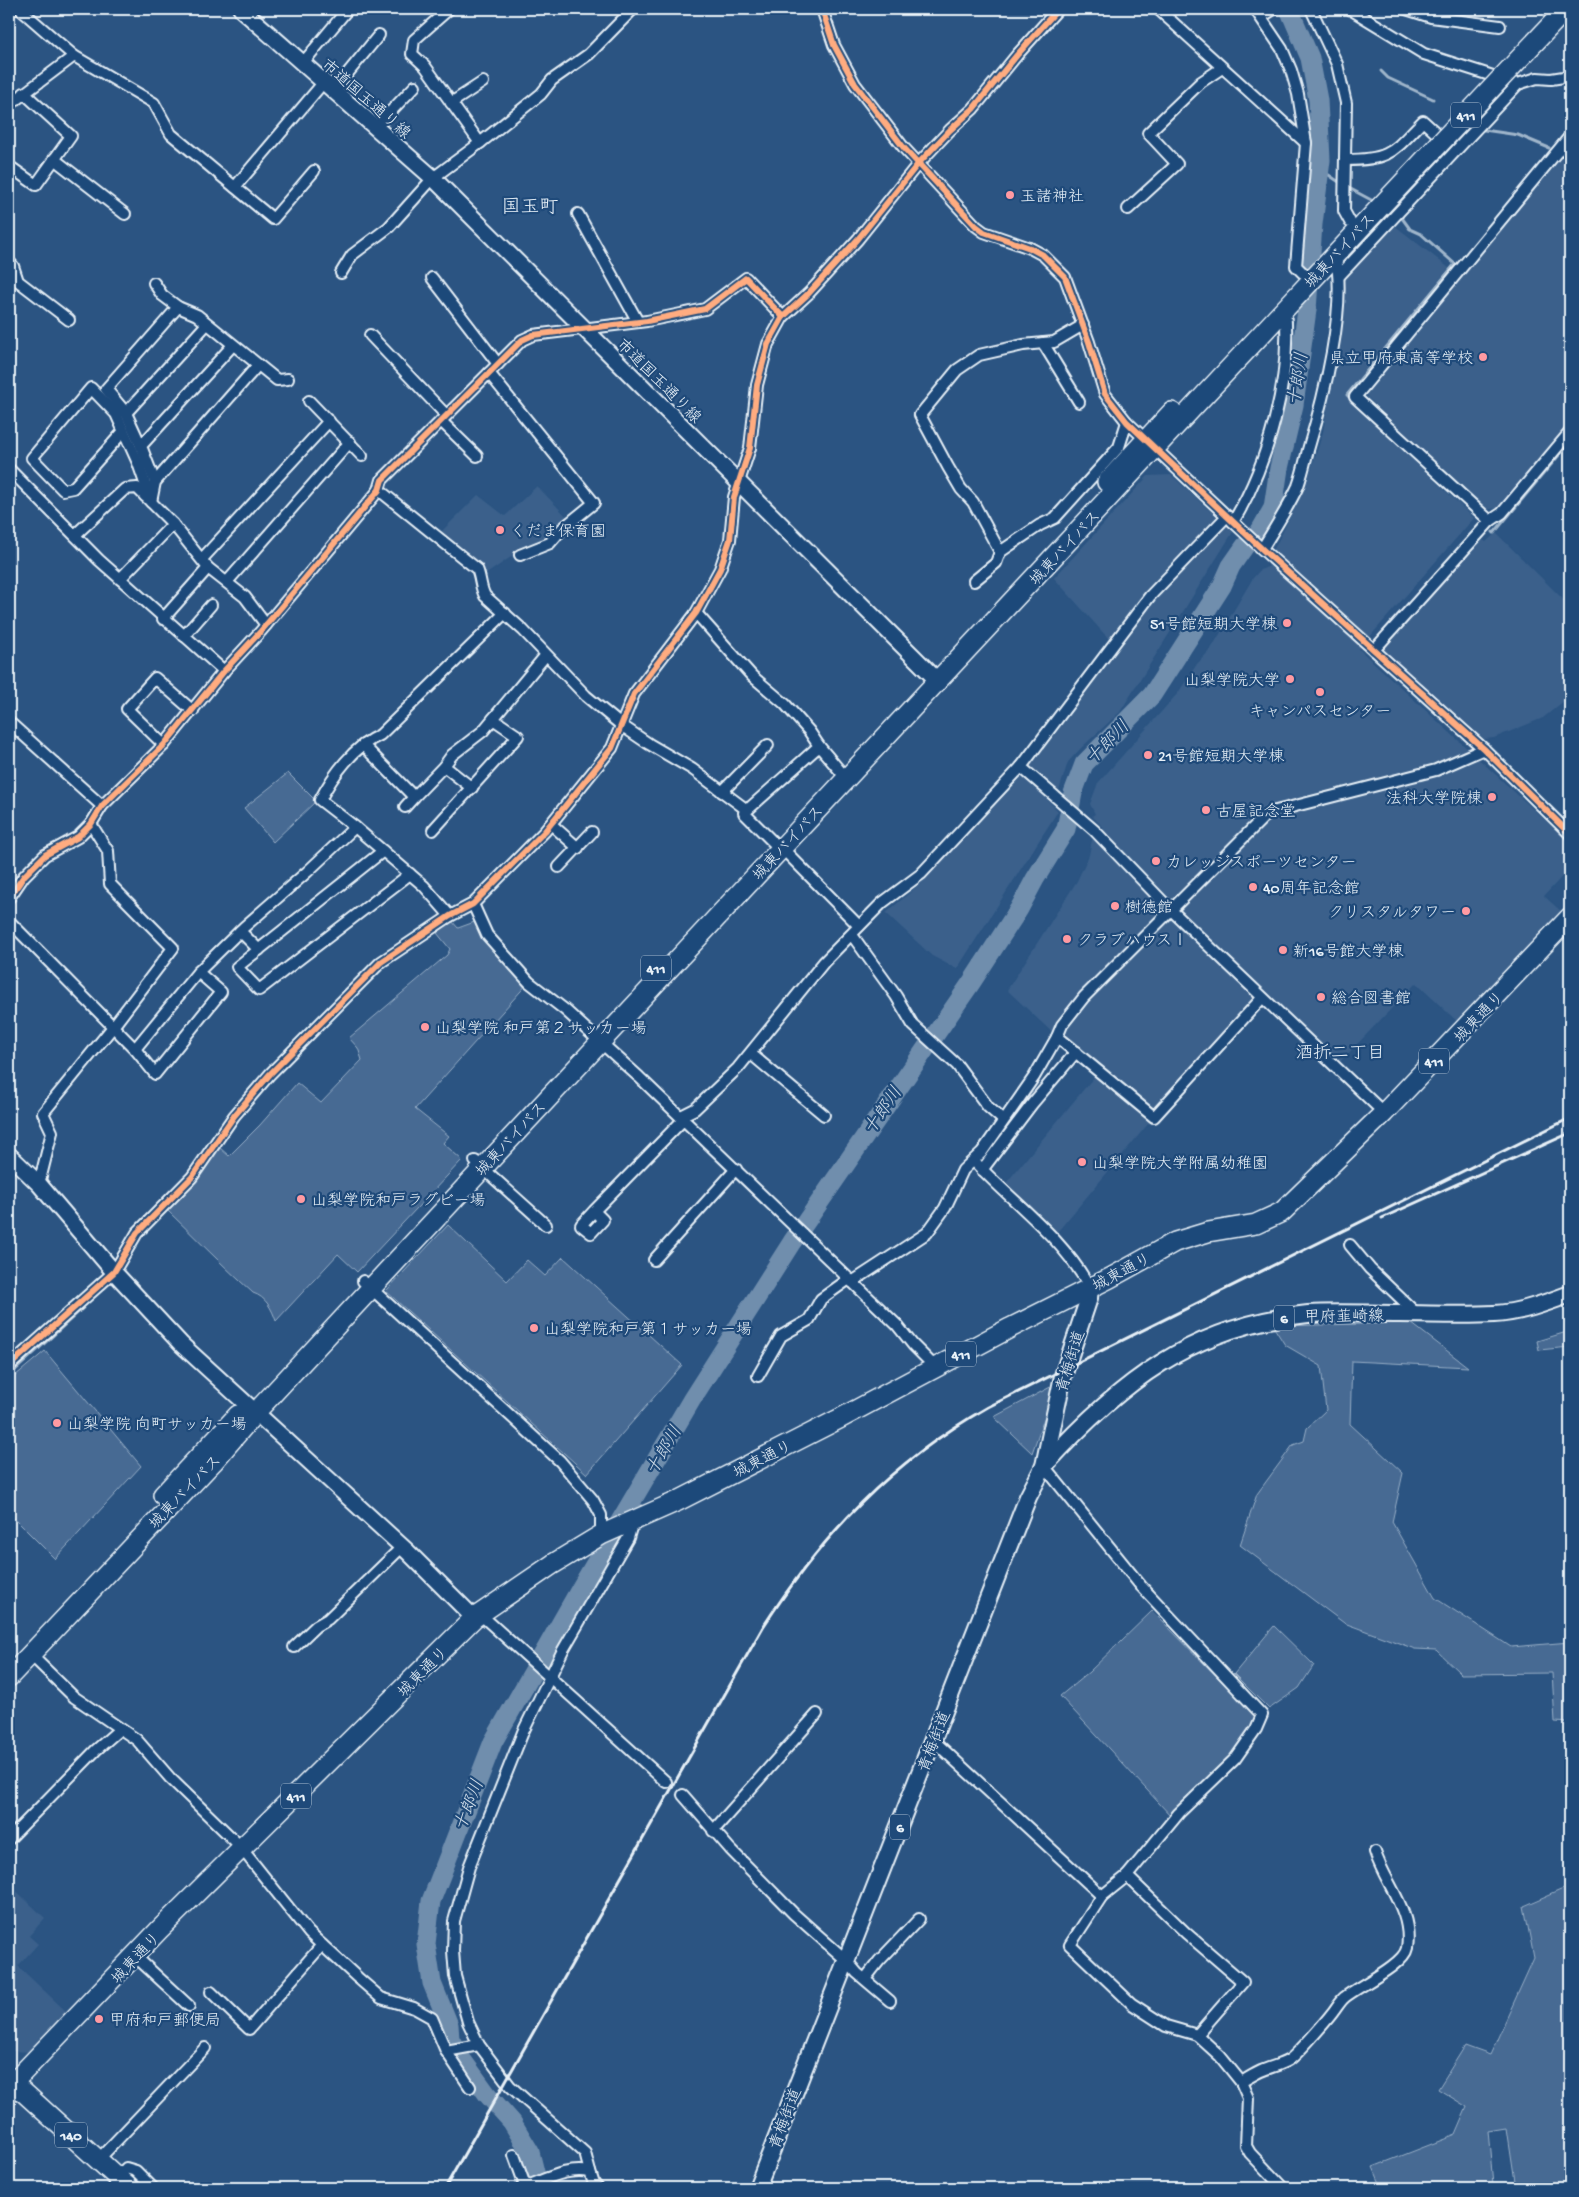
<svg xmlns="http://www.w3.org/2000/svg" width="1579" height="2197" viewBox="0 0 1579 2197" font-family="'Gochi Hand','Klee One',sans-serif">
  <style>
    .built { fill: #3a608b }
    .green { fill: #476b93; stroke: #98aec6 }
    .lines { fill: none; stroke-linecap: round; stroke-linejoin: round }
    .stream { stroke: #a0b6cb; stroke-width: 3 }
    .river { stroke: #708ead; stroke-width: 19 }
    .street-tunnel { stroke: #476c94; stroke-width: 10; stroke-dasharray: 10 5; stroke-linecap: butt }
    .street-casing { stroke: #e8f1f8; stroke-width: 14 }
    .secondary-casing { stroke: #e8f1f8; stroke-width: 19 }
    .primary-casing { stroke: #e8f1f8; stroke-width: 20 }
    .highway-casing { stroke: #e8f1f8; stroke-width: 22 }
    .street { stroke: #1f4a7a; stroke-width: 10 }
    .secondary { stroke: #1f4a7a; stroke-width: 15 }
    .primary { stroke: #1f4a7a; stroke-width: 16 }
    .highway { stroke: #1f4a7a; stroke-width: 19 }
    .rail { stroke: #e8f1f8; stroke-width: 3 }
    .highway-bridge-casing { stroke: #e8f1f8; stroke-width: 22; stroke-linecap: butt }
    .highway-bridge { stroke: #1f4a7a; stroke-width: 19 }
    .cycleway-casing { stroke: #1f4a7a; stroke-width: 9 }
    .cycleway { stroke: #ffac80; stroke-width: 6 }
    .poi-dot { fill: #ff9aa2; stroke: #1f4a7a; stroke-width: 2 }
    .labels { text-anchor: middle; stroke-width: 4.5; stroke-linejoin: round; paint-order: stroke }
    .shield { fill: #1f4a7a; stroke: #acbfd2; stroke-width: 1 }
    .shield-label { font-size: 15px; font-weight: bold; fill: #e8f1f8 }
    .street-label { font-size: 16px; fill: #e8f1f8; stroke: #1f4a7a }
    .poi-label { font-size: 16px; fill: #e8f1f8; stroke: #1f4a7a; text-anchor: start }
    .water-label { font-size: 18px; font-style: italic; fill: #d0dde9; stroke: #1f4a7a }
    .neighbourhood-label { font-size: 18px; fill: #e8f1f8; stroke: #1f4a7a }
    .quarter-label { font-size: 19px; fill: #e8f1f8; stroke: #1f4a7a }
  </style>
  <rect width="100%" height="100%" fill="#2b5482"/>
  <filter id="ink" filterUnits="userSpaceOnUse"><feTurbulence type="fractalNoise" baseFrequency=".02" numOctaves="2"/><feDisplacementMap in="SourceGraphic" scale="10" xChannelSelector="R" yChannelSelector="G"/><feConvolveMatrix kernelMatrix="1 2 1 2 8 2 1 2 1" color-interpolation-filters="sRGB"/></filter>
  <g filter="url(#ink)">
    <g class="built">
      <path d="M1570,145v278l-73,85 -12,2 -118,-113v-7l56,-65z"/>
      <path d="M1394,225l55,43 -103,128 128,122 -115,131 211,194v25l-26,28 19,17 -101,113 -46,-43 -76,79 -78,-64 -108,119 -101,120 -51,-49 97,-117 -42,-34 -50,-47 70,-109 12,-26 3,-15 12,-12 -12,-12 3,-2 -5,-10 8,-21 80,-90 19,-29 14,-15 42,-71 7,-8 10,-4 4,-17 31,-61 18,-56 15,-89 7,-65z"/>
      <path d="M1171,475l62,57 -113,180 -39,36 -13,14 -10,32 -31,-28 89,-119 -62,-69 94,-102z"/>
      <path d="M537,486l32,33 -21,20 -27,11 -36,25 -4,-9 -42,-32 39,-39 27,21z"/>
      <path d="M1496,533l74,73v90l-27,22 -49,20 -10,1 -101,-90 100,-109 3,2z"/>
      <path d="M1024,775l34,36 -101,158 -25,-13 -46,-43 35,-30z"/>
      <path d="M9,1884l36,34 -16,18 9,8 -20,22 51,48 -36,38 -24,-1z"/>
    </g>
    <g class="green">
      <path d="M288,773l28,28 -43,41 -29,-34z"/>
      <path d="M480,920l49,62 -114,127 34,27 -6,7 19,17 -105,112 -19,-18 -62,67c-4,-12 -10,-24 -23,-28 -30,-27 -58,-56 -87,-84l34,-34 19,-28 10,9 31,-31 37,-42 24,20 41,-43 -4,-12 -9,-10 98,-83 3,-6 -13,-16 15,-12 6,7z"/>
      <path d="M448,1225l59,56 20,-21 18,16 18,-19 119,108 -95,109 -201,-183z"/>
      <path d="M1411,1323l57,44 -116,-6 -2,63 53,49 -11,49 43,76 76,49 59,-5v81l-15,-1 -3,-49 -91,1 -25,-24 -21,-1 -71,-26 -104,-78 17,-51 36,-49 11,-4 3,-13 19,-18 -5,-44 -36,-21 -12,-19z"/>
      <path d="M1570,1331v16l-31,3 -2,-9z"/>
      <path d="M45,1351l96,115 -86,93 -46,-46v-132z"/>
      <path d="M1056,1384l-24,69 -38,-36z"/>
      <path d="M1152,1611l103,104c-9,38 -56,75 -84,101l-111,-120 29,-24z"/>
      <path d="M1274,1626l40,39 -15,23 -30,21 -35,-35z"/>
      <path d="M1570,1886v302h-54l-9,-60 -19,3 5,53 11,4h-122l-9,-21 82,-32 12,-28 -29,-18 27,-43 25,9 44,-97 -10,-52z"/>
    </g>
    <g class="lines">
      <g class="stream">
        <path d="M1381,71l7,7 45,21"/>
        <path d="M1484,130l34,5 31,13"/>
        <path d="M1320,169l22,15"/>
        <path d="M1347,187l28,15"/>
        <path d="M1353,401l-6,-6 108,-131 -34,-30 -11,-5 -8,-11 -16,-9"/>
        <path d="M1420,463l60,56"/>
        <path d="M1493,532l1,1 76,-91"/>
        <path d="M9,1376l74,-68"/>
      </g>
      <path class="river" d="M539,2188l-9,-36 -18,-30 -25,-28 -26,-36 -11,-19 -1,-14 -17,-42 -6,-39 5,-43 62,-159 90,-158 109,-185 100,-157 179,-259 48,-74 16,-30 31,-50 7,-36 11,-29 68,-69 70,-109 9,-20 14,-20 12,-10 16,-28 6,-40 15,-63 13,-95 6,-86 8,-64 -3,-60 -8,-42 -21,-49"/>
      <path class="street-tunnel" d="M666,1782l17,13"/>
      <defs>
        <g id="street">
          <path d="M20,9l54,47 80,47 17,31 102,85 41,-48"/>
          <path d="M449,9l-35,31 -2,14 13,12 55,77"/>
          <path d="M822,9l12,36 21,39 49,64 72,78 8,6 46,16 13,7 22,22 24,65 16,52 22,28 135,127 222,200 86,85"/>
          <path d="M1158,9l148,134"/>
          <path d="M1255,9l27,40 9,21 7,24 8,49 -10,123 7,7"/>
          <path d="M1311,9l26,55 9,39 -2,108 6,11"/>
          <path d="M1350,9l74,45 94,30 19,-6 14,1 19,-3"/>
          <path d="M1406,9l25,8 69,9"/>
          <path d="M1261,17l13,-8"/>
          <path d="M302,64l45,-54"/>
          <path d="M333,91l46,-56"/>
          <path d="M451,103l32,-21"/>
          <path d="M9,105l65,-49"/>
          <path d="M375,128l40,-42"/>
          <path d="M54,159l71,55"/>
          <path d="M1346,160c46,0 47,-9 77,-39l22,20"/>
          <path d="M9,166l27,19 35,-49 -47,-43"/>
          <path d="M235,187l88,-104"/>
          <path d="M1128,209l49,-45 -29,-31 53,-51 21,-14"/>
          <path d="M578,214l60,108"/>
          <path d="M9,262l4,4 5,15 51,39"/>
          <path d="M341,273l11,-18 37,-28 44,-49 47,-35 61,-49 11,-14 37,-26 44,-45"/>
          <path d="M1339,276l179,-192"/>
          <path d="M432,278l66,86"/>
          <path d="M154,283l8,12 16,12 19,8 80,65 11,-1"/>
          <path d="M1083,325l-29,17 -31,3 -44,10 -22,15 -37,45 28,52 13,22 12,13 27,50 40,-27 15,-7 64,-71 8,-25"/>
          <path d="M370,335l76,80"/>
          <path d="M1043,343l36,59"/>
          <path d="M489,373l105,130 -32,26 -12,14 -30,12"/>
          <path d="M309,401l53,55"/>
          <path d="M126,413l81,-89"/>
          <path d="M441,421l36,35"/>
          <path d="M123,432l-50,56 -10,2 -31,-32 59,-70 25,26 22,49 8,23 -1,10"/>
          <path d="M141,446l-15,-33 -20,-24 72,-82"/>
          <path d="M9,469l90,91 125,111"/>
          <path d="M155,482l-14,-36 92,-101"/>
          <path d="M379,490l98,79c4,9 3,18 8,27l38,34 63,66 35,29 28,19 43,25 55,41"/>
          <path d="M151,502l4,-20 103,-117"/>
          <path d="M1227,516l-77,80 -129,171 73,63 76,79 214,204"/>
          <path d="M1490,521l-135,-124 215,-261"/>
          <path d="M1233,522c35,-57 59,-145 52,-212"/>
          <path d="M75,535l50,-46 12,-1 36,36 35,44 37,29 21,28"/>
          <path d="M1262,549c12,-20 26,-41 36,-63 4,-11 7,-24 10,-36 15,-50 40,-146 27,-195"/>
          <path d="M202,559l127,-138"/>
          <path d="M120,579l53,-55"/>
          <path d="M974,581l22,-18 4,-11"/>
          <path d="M227,582l123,-140"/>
          <path d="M696,613l56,63 33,28 24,27 10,15 -75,67 29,29 9,6 77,78"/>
          <path d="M163,619l45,-51"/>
          <path d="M184,636l27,-31"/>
          <path d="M1374,650l116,-129 12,-8 68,-81"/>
          <path d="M9,722l93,84"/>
          <path d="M164,745l-37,-36 28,-31 38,33"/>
          <path d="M363,745l51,52 30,-31 8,-11 31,-24 63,-76"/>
          <path d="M819,746l27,32"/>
          <path d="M444,766l28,22"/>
          <path d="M722,792l46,-47"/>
          <path d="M405,807l9,-10"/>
          <path d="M551,824l27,24"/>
          <path d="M355,827l-35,-27c13,-25 34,-54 60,-65l125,-122"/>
          <path d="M433,830l85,-94 -25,-17"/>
          <path d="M383,851l-146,116 22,23 151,-116"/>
          <path d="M559,867l33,-35"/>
          <path d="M9,898l15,-22 21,-21 33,-18 13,-13 11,-18 62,-61 60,-74 37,-40 118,-141 3,-10 140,-140 11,-5 114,-14 58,-12 41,-31 37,39"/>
          <path d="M473,904l14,31 42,47 36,28 74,67 258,248 16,20 23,23"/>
          <path d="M9,921l126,128 63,-77 46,-45 63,-55 48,-45 69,59 26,30"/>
          <path d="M240,931l19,19"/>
          <path d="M852,935l44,61 17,29 44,40 31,42 15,13"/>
          <path d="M1057,1037l5,-12 22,-28 179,-179 9,-6 164,-42 48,-21"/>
          <path d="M135,1049l20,25 66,-82 -23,-20"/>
          <path d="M751,1054l73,61"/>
          <path d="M681,1116l14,-7 43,-41 86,-106 58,-59 39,-29 100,-107"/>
          <path d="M475,1161l71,64"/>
          <path d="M974,1161c39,42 88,75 116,127"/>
          <path d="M982,1170l50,-66 44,-52"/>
          <path d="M39,1184l13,-52 -9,-19 69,-85 61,-80 -63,-64 -2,-33 -17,-27"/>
          <path d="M594,1211l9,9 -12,13 -10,-8 13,-14 90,-92"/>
          <path d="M1350,1245l20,24 47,45"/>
          <path d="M654,1260l82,-91"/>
          <path d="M363,1281l197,180 33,39 8,15v20"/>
          <path d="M852,1282l75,-49 18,-25 18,-38 19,-18 52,-75 23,-40 97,80 108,-119"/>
          <path d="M9,1366l105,-94 23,-39 55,-56 42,-61 36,-42 111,-112 69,-46 23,-12 72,-73 67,-83 22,-54 62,-81 24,-44 10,-29 4,-43 16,-49 7,-63 11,-41 15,-27 26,-24 49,-54 60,-75 32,-34 23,-21 44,-54 41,-46"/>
          <path d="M758,1376l23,-40 28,-16 12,-21 28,-20"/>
          <path d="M1044,1466l97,120 121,129 -6,14 -21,30 -56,54 -52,63 -25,20 -32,49 62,59 34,22 31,9 23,21 21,26 7,16 -2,48 4,7 33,35"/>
          <path d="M480,1614l186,168"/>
          <path d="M294,1647l22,-21 12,-7 74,-72"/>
          <path d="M30,1654l44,43 63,43 33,38 68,66 71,89 49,45 23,20 33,10 18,10 14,33 24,36"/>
          <path d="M934,1741l168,155"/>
          <path d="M683,1795l47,54 64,65 52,46 11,13 33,28"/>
          <path d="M713,1831l104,-117"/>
          <path d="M9,1839l87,-89 24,-21"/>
          <path d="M1127,1876l59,57 57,49 -46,53"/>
          <path d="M135,1956l54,50"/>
          <path d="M865,1979l14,-18 40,-42"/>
          <path d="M211,1992l38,37 73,-84"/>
          <path d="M446,2051l33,-6"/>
          <path d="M1241,2082c6,-3 13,-8 20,-11 9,-4 20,-6 28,-11 8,-5 38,-40 44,-48 4,-5 7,-11 12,-15 13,-11 59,-32 62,-49 6,-37 -22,-64 -32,-96"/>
          <path d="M514,2155l12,33"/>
          <path d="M98,2160l107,-112"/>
          <path d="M590,2172l-5,-19 -75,-67 -31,-41 -11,-23 -13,-46 -2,-25 1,-30 15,-54 54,-135 40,-82 65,-112 5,-17"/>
          <path d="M114,2188l4,-10 8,-10 10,3 17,17"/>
          <path d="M521,2188c23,-7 43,-21 69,-16l4,12 4,4"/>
        </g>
        <g id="secondary">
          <path d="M241,9l192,169 504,502"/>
          <path d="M9,1155l30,29 75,88 68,73 225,206 67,67"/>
        </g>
        <g id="primary">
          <path d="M1044,1466c75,-83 149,-141 264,-152 30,-2 61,0 91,0 31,0 63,2 95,0 25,-1 52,-11 76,-20"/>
          <path d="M757,2188l271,-691 16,-31 19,-90 26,-78 1,-10"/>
        </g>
        <g id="highway">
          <path d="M1107,482l65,-70"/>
          <path d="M163,1495l75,-80"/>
          <path d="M9,1677l204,-215 42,-49 228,-245 883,-946"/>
          <path d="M9,2079l120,109"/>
          <path d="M9,2087l151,-158 314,-311 79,-54 48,-29 77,-34 161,-82 171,-91 100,-50 65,-36 33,-10 48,-8 26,-12 102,-99 186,-196"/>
        </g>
      </defs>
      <use href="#street" class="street-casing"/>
      <use href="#secondary" class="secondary-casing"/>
      <use href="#primary" class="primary-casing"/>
      <use href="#highway" class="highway-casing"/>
      <use href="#street" class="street"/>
      <use href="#secondary" class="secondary"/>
      <use href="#primary" class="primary"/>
      <use href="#highway" class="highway"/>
      <g class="rail">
        <path d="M1382,1218l188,-85"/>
        <path d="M445,2188l318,-561c61,-94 127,-164 225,-220l582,-289"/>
      </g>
      <defs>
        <path id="highway-bridge" d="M1366,222l200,-213"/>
      </defs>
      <use href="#highway-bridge" class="highway-bridge-casing"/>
      <use href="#highway-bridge" class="highway-bridge"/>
      <defs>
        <g id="cycleway">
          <path d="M822,9l12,36 21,39 49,64 72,78 8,6 46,16 13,7 22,22 24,65 16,52 22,28 135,127 222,200 86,85"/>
          <path d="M9,898l15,-22 21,-21 33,-18 13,-13 11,-18 62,-61 60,-74 37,-40 118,-141 3,-10 140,-140 11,-5 114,-14 58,-12 41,-31 37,39"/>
          <path d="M9,1366l105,-94 23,-39 55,-56 42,-61 36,-42 111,-112 69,-46 23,-12 72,-73 67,-83 22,-54 62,-81 24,-44 10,-29 4,-43 16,-49 7,-63 11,-41 15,-27 26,-24 49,-54 60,-75 32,-34 23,-21 44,-54 41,-46"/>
        </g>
      </defs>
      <use href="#cycleway" class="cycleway-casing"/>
      <use href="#cycleway" class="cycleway"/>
    </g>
  </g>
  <g class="poi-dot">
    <circle cx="1010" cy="195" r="5"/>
    <circle cx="1483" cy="357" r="5"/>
    <circle cx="500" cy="530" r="5"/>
    <circle cx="1287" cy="623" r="5"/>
    <circle cx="1290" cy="679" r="5"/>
    <circle cx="1320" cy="692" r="5"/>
    <circle cx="1148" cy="755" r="5"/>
    <circle cx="1492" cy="797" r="5"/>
    <circle cx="1206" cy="810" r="5"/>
    <circle cx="1156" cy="861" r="5"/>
    <circle cx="1253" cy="887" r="5"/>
    <circle cx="1115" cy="906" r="5"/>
    <circle cx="1466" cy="911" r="5"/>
    <circle cx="1067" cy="939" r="5"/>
    <circle cx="1283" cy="950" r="5"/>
    <circle cx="1321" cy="997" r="5"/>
    <circle cx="425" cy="1027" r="5"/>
    <circle cx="1082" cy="1162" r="5"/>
    <circle cx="301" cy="1199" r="5"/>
    <circle cx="534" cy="1328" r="5"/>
    <circle cx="57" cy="1423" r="5"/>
    <circle cx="99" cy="2019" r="5"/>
  </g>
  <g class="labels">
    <g class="shield">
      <rect x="1451" y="102.5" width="30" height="25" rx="4"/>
      <rect x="641" y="955.5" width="30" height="25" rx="4"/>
      <rect x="1419" y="1048.5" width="30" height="25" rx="4"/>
      <rect x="1274" y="1305.5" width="20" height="25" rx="4"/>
      <rect x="946" y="1341.5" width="30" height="25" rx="4"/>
      <rect x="281" y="1783.5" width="30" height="25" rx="4"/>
      <rect x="890" y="1814.5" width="20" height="25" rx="4"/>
      <rect x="55" y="2122.5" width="32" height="25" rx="4"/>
    </g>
    <g class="shield-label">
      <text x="1466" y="120">411</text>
      <text x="656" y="973">411</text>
      <text x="1434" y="1066">411</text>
      <text x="1284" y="1323">6</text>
      <text x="961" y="1359">411</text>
      <text x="296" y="1801">411</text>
      <text x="900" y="1832">6</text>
      <text x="71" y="2140">140</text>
    </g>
    <g class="street-label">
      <text transform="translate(367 98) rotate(41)" y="6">市道国玉通り線</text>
      <text transform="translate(1339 250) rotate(-47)" y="6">城東バイパス</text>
      <text transform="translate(660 380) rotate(45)" y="6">市道国玉通り線</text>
      <text transform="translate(1064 547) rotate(-47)" y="6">城東バイパス</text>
      <text transform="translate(787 842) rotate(-47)" y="6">城東バイパス</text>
      <text transform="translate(1478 1016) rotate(-46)" y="6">城東通り</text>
      <text transform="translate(510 1138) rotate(-47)" y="6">城東バイパス</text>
      <text transform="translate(1121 1271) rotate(-28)" y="6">城東通り</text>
      <text transform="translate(1344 1315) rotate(-1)" y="6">甲府韮崎線</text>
      <text transform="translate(1069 1361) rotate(-73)" y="6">青梅街道</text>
      <text transform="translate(762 1458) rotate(-27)" y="6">城東通り</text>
      <text transform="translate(184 1491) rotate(-46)" y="6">城東バイパス</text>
      <text transform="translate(422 1671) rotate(-45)" y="6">城東通り</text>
      <text transform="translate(933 1741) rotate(-69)" y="6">青梅街道</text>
      <text transform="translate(135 1957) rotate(-47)" y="6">城東通り</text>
      <text transform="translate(784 2118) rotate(-69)" y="6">青梅街道</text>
    </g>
    <g class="poi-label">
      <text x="1020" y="201">玉諸神社</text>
      <text x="1473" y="363" text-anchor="end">県立甲府東高等学校</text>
      <text x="510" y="536">くだま保育園</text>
      <text x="1277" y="629" text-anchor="end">51号館短期大学棟</text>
      <text x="1280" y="685" text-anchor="end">山梨学院大学</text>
      <text x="1320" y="716" text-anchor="middle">キャンパスセンター</text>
      <text x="1158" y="761">21号館短期大学棟</text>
      <text x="1482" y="803" text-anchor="end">法科大学院棟</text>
      <text x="1216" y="816">古屋記念堂</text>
      <text x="1166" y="867">カレッジスポーツセンター</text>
      <text x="1263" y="893">40周年記念館</text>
      <text x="1125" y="912">樹徳館</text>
      <text x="1456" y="917" text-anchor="end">クリスタルタワー</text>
      <text x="1077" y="945">クラブハウスⅠ</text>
      <text x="1293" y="956">新16号館大学棟</text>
      <text x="1331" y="1003">総合図書館</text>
      <text x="435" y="1033">山梨学院 和戸第２サッカー場</text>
      <text x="1092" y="1168">山梨学院大学附属幼稚園</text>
      <text x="311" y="1205">山梨学院和戸ラグビー場</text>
      <text x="544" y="1334">山梨学院和戸第１サッカー場</text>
      <text x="67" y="1429">山梨学院 向町サッカー場</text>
      <text x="109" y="2025">甲府和戸郵便局</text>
    </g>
    <g class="water-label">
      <text transform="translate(1297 379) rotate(-81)" y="6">十郎川</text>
      <text transform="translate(1107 742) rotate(-46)" y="6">十郎川</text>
      <text transform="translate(882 1110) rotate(-56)" y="6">十郎川</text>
      <text transform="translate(663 1450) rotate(-60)" y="6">十郎川</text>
      <text transform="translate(468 1805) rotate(-69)" y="6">十郎川</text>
    </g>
    <g class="neighbourhood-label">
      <text x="1340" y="1058">酒折二丁目</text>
    </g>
    <g class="quarter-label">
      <text x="530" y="212">国玉町</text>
    </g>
  </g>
  <rect width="1579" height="2197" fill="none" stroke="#1f4a7a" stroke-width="30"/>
  <rect x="15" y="15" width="1549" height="2167" fill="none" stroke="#e8f1f8" stroke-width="2" filter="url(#ink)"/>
</svg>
